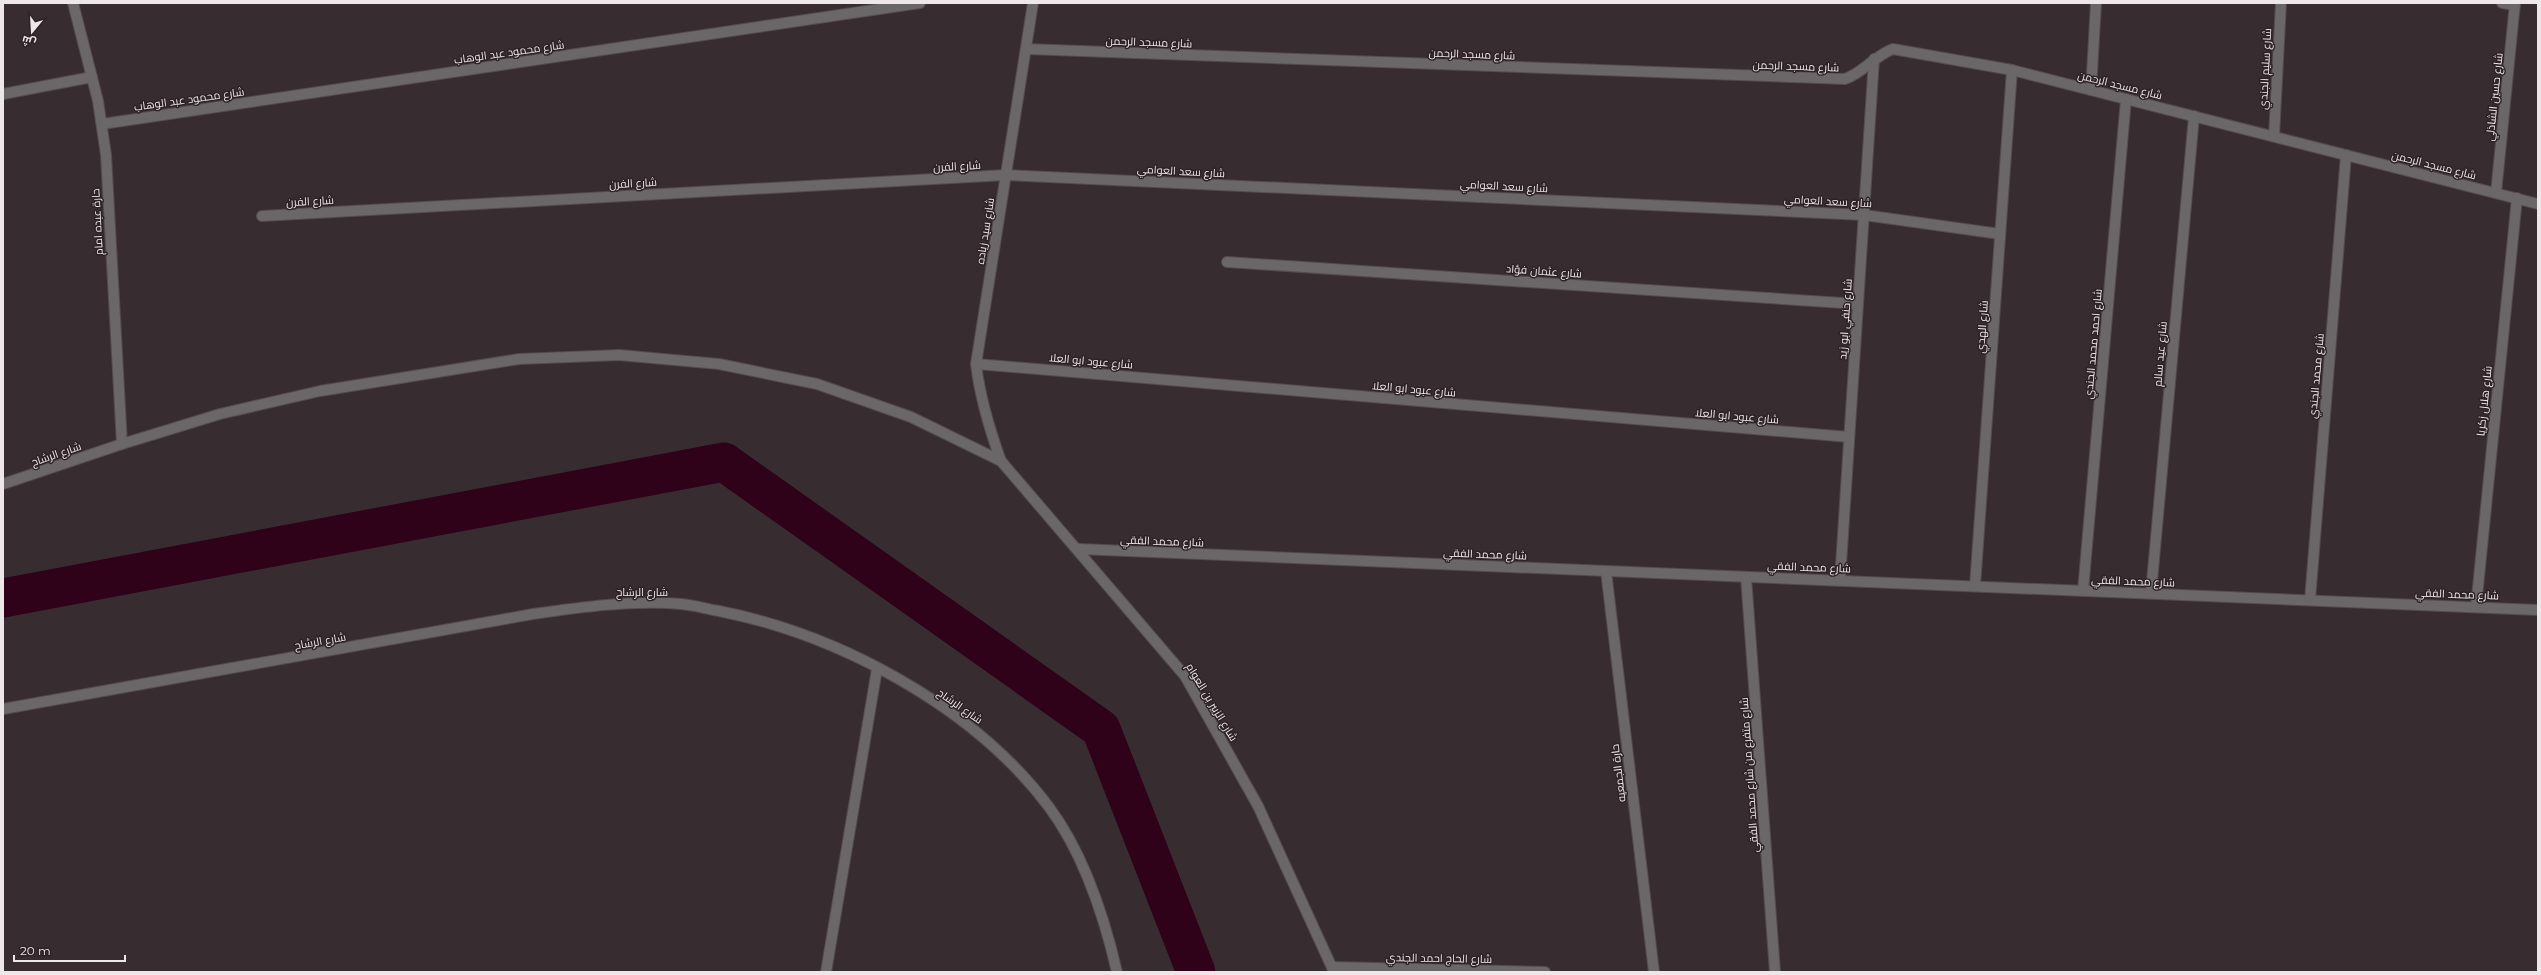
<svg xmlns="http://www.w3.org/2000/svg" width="2541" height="975" viewBox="0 0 2541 975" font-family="Montserrat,Cairo,sans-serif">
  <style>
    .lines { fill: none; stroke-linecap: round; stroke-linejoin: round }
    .canal { stroke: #2f021a; stroke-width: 39 }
    .street-casing { stroke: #544b4f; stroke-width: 12 }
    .street { stroke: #6b6668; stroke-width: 10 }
    .labels { text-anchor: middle; stroke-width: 3; stroke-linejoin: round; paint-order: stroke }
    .street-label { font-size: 11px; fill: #eee7ea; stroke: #2d2327 }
  </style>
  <rect width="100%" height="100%" fill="#372d31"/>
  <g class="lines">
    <path class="canal" d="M3,598l721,-136 377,267 95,243"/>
    <defs>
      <g id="street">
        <path d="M73,3l25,98 8,54 16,289"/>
        <path d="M1033,3l-57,361c4,34 13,64 25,97l184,215 73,130 76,166"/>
        <path d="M2502,3l13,2"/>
        <path d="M1026,49l819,30c18,-6 29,-23 48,-30l119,21 526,134"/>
        <path d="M2091,90l5,-87"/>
        <path d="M3,94l89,-17"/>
        <path d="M102,124l818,-121"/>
        <path d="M2274,136l7,-133"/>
        <path d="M2496,193l19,-190"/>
        <path d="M262,216l744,-41 858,40 136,19"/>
        <path d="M1227,262l631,42"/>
        <path d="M976,364l873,73"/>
        <path d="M3,484l119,-40 98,-30 100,-23 199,-32 100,-4 100,9 98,20 94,33 90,44"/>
        <path d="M1079,549l1459,61"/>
        <path d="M1606,571l48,401"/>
        <path d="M1746,577l29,395"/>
        <path d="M1840,580l34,-521"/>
        <path d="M1975,586l37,-516"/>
        <path d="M2083,591l43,-492"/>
        <path d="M2151,593l43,-477"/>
        <path d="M2310,600l36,-445"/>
        <path d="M2476,607l41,-409"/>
        <path d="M3,709l530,-95c49,-7 99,-14 148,-10 13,1 25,5 38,7 121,24 255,96 330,196 35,47 55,109 68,165"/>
        <path d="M1332,967l213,5"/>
        <path d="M826,972l51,-303"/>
      </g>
    </defs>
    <use href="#street" class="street-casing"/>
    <use href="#street" class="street"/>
  </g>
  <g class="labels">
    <g class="street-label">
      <text transform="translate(1149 42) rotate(2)" y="4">شارع مسجد الرحمن</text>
      <text transform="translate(509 52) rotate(-8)" y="4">شارع محمود عبد الوهاب</text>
      <text transform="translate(1472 54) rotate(2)" y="4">شارع مسجد الرحمن</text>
      <text transform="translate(1796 66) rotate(2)" y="4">شارع مسجد الرحمن</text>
      <text transform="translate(2265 69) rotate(-87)" y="4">شارع سليم الجندي</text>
      <text transform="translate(2120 85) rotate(14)" y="4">شارع مسجد الرحمن</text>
      <text transform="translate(2494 97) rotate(-84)" y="4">شارع حسين الشاذلي</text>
      <text transform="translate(189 99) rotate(-8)" y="4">شارع محمود عبد الوهاب</text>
      <text transform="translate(2434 165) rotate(14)" y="4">شارع مسجد الرحمن</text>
      <text transform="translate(957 166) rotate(-3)" y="4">شارع الفرن</text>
      <text transform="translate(1181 171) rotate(3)" y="4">شارع سعد العوامي</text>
      <text transform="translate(633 183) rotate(-3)" y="4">شارع الفرن</text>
      <text transform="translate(1504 186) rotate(3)" y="4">شارع سعد العوامي</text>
      <text transform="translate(310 201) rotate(-3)" y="4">شارع الفرن</text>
      <text transform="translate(1828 201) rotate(3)" y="4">شارع سعد العوامي</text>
      <text transform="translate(97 222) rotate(-93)" y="4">حارة عبده امام</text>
      <text transform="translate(985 231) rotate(-81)" y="4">شارع سيد زياده</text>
      <text transform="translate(1544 271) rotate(4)" y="4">شارع عثمان فؤاد</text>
      <text transform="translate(1845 319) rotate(-86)" y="4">شارع حنفي ابو زيد</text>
      <text transform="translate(1982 327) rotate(-86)" y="4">شارع الهدي</text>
      <text transform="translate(2093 344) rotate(-85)" y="4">شارع احمد محمد الجندي</text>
      <text transform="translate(2160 354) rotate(-85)" y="4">شارع عيد سالم</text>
      <text transform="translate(1091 361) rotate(5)" y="4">شارع عبود ابو العلا</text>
      <text transform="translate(2316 376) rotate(-85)" y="4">شارع محمد الجندي</text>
      <text transform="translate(1414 389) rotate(5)" y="4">شارع عبود ابو العلا</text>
      <text transform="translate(2484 401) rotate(-84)" y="4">شارع هلال زكريا</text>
      <text transform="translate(1737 416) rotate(5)" y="4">شارع عبود ابو العلا</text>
      <text transform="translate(56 454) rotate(-19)" y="4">شارع الرشاح</text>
      <text transform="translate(1162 541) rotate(2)" y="4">شارع محمد الفقي</text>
      <text transform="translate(1485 554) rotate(2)" y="4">شارع محمد الفقي</text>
      <text transform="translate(1809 567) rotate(2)" y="4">شارع محمد الفقي</text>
      <text transform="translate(2133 581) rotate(2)" y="4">شارع محمد الفقي</text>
      <text x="642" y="596">شارع الرشاح</text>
      <text transform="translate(2457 594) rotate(2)" y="4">شارع محمد الفقي</text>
      <text transform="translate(320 641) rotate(-10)" y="4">شارع الرشاح</text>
      <text transform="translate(1212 702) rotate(59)" y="4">شارع الزبير بن العوام</text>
      <text transform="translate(960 706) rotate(35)" y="4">شارع الرشاح</text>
      <text transform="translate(1618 773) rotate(-97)" y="4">حارة الجمعيه</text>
      <text transform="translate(1749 775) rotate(-94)" y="4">شارع متفرع من شارع محمد الفقي</text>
      <text transform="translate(1439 958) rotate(1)" y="4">شارع الحاج احمد الجندي</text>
    </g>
  </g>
  <rect width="2541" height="975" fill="none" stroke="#eee7ea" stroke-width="8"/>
  <g transform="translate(32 32) rotate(198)" stroke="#2d2327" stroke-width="3" paint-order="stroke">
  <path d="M0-3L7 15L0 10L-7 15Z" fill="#eee7ea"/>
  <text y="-6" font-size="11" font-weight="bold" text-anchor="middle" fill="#eee7ea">ش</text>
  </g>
  <path d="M14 955v6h111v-6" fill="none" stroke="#eee7ea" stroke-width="2"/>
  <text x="20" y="955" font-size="12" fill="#eee7ea" stroke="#2d2327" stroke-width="3" paint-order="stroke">20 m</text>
</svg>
